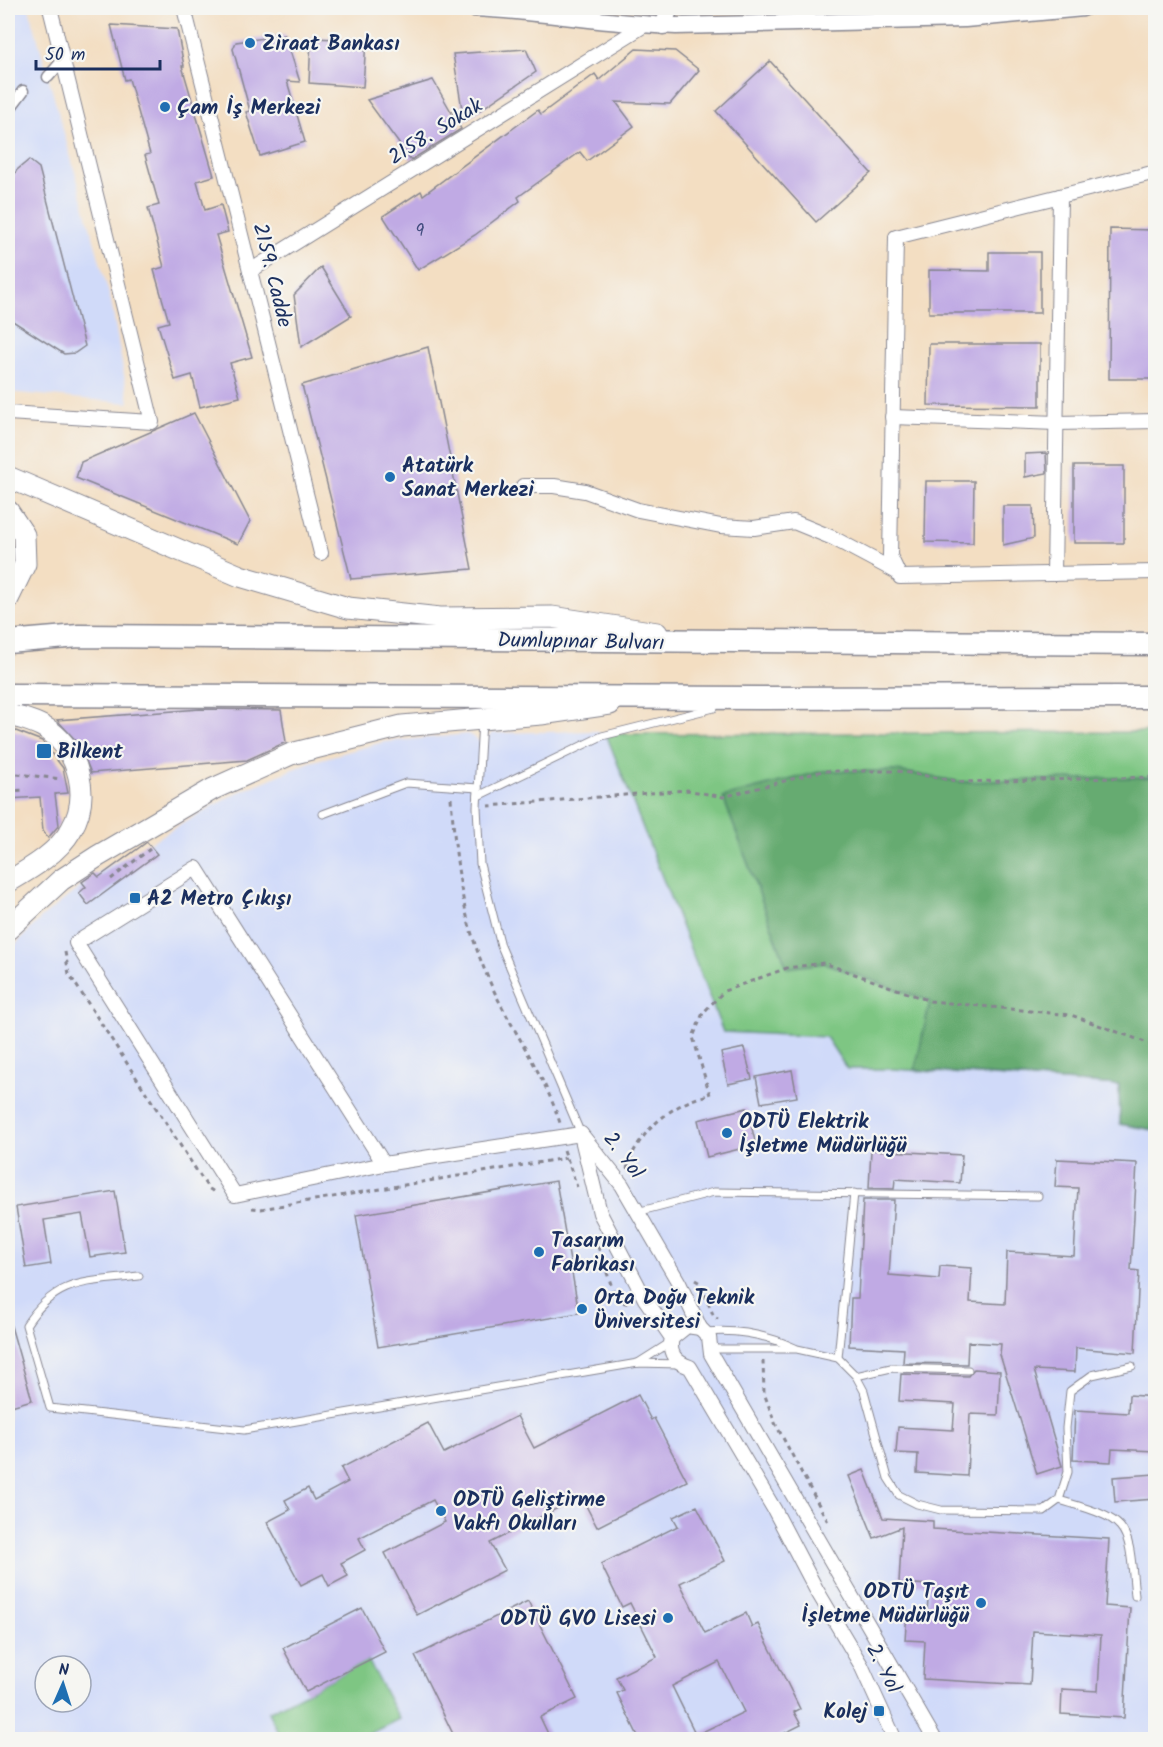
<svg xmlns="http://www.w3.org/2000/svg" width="1163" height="1747" viewBox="0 0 1163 1747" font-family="Kalam,sans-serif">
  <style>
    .built { fill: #d0daf9; fill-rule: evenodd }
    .green { fill: #7ec683; stroke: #4c7a70; stroke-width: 1.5 }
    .forest { fill: #66ab71; stroke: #406d68; stroke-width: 1.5 }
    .building { fill: #c0aae4; fill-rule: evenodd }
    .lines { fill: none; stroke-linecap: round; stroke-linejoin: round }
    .service-casing { stroke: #878690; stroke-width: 9 }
    .pedestrian-casing { stroke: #878690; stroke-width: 13 }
    .minor-casing { stroke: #878690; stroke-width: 16 }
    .tertiary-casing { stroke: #878690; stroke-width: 19 }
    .primary-casing { stroke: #878690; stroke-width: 23 }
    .trunk-casing { stroke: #878690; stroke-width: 25 }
    .path { stroke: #878690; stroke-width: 3; stroke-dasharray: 4.5 4.5; stroke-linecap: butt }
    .service { stroke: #fff; stroke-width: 7 }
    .pedestrian { stroke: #fff; stroke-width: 10 }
    .minor { stroke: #fff; stroke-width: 14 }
    .tertiary { stroke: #fff; stroke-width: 16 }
    .primary { stroke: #fff; stroke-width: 21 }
    .trunk { stroke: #fff; stroke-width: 22 }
    .poi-dot { fill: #1f6fb2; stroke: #f6f6f2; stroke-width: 2 }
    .labels { text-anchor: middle; stroke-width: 4.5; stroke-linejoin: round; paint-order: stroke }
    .number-label { font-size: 18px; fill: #444e80 }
    .poi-label { font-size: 21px; font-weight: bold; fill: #1b2f5e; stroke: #f6f6f2; text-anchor: start }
    .street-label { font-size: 21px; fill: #1b2f5e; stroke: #f6f6f2 }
  </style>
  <rect width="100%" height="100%" fill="#f6f6f2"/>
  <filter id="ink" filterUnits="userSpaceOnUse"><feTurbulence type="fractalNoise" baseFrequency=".0167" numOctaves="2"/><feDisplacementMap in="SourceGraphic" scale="12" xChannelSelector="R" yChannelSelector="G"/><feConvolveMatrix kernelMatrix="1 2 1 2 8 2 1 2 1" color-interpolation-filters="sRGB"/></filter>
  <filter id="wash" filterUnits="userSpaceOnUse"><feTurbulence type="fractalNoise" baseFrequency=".008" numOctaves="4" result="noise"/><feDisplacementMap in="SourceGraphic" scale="24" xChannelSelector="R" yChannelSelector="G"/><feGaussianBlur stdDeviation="1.35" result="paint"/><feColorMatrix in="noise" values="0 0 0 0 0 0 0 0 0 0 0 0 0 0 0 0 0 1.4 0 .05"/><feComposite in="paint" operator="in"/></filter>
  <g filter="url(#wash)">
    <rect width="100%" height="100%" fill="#f3dec2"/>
    <g class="built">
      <path d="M8,8h21l82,293 18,102 -121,-11z"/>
      <path d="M597,731l5,4 553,-3v1007l-1147,1v-788l33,-34 61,-48 132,-76 76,-32 73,-20 85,-8 13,8 12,-9zM45,1666h36v36h-36z"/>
    </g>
    <g class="green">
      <path d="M1155,732v398l-35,-6 -1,-39 -225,-16h-47l-21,-32 -103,-5 -117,-298z"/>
      <path d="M368,1660l31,59 -40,20h-77l-14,-27z"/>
    </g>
    <path class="forest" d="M823,771h74l65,11 193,-5v353l-35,-6 -1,-39 -204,-15 15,-69 -106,-38 -37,5 -64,-171z"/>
    <g id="blocks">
      <g class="building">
        <path d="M111,25l66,4 7,37h-2l32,110 -17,5 8,29 16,-5 7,27 -12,3 36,122 -22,6 10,34 -40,10 -8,-32 -17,5 -17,-55 11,-3 -15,-52 10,-3 -16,-59 11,-3 -14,-50 5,-1 -21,-75 -4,1z"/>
        <path d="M285,35l15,47 -13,-1 18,61 -45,14 -14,-44 4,-1 -17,-62 3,-7z"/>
        <path d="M311,38l55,2 -3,47 -54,-4z"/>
        <path d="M526,49l10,23 -72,49 -11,-67z"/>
        <path d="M636,49l39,2 24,19 -29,34 -54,-2 18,24 -47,35 -7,-9 -62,45 2,4 -45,34 -57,35 -35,-54 38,-25 2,4 115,-85 3,4 54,-40 4,6z"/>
        <path d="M770,61l101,112 -55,49 -100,-111z"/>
        <path d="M433,80l28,49 -50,31 -44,-60z"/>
        <path d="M29,160l10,8 46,178 -10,7 -11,1 -56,-36v-132l9,-16z"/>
        <path d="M1110,229l45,1v149h-46z"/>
        <path d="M989,252h51v61h-111v-43l60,1z"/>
        <path d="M321,267l30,49 -50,31 -7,-52z"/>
        <path d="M929,344h111v62l-112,-1z"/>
        <path d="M428,347l44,222 -121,10 -49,-194z"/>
        <path d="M194,413l56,108 -12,23 -162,-66 5,-16z"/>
        <path d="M1046,453l1,20 -22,4v-23z"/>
        <rect x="1074" y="466" width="50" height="77"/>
        <path d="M926,481h48l-1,62 -48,-1z"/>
        <path d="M1003,506h30l1,32 -31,7z"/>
        <path d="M200,709l81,1 5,32 -39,18 -156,13 -12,-29 -22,-24z"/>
        <path d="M8,728l34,13 21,27 5,25 -13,1 4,31 -11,13 -5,-7 -3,-34 -32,2z"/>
        <path d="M147,842l10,12 -69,51 -9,-12 7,-6 -4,-5 13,-9 4,4z"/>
        <path d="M744,1048l8,31 -24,5 -7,-31z"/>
        <path d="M792,1070l5,27 -36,6 -5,-26z"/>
        <path d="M747,1108l9,37 -49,12 -9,-37z"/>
        <path d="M871,1150l91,5 -2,28 -65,-4 -1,10 -25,-1z"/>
        <path d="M1057,1159l80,4 -6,107 8,1 -4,82 -59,-5 -1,24 -41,-2 28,96 -25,8 -37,-119 1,-11 -33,-2 -1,22 -64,-1 1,-14 -55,-3 2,-48h7l5,-98h31l-5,75 50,4 1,-13 32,2 -2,34 35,2 2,-52 67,4 4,-68 -23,-1z"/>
        <path d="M556,1181l23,132 -201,34 -22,-132z"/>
        <path d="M115,1191l10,61 -35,5 -8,-43 -38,6 7,44 -25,4 -10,-61z"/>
        <path d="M11,1326l21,74 -24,7v-80z"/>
        <path d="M974,1369l26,2 -2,44 -28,-1 -3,62 -50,-3 1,-19 -22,-1 2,-26 55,3 2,-26 -56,-3 2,-27 67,2z"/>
        <path d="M638,1395l13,25 3,-2 33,63 -90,46 -16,-31 -91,47 15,27 -88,45 -32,-62 60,-31 -12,-22 -74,38 6,12 -24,13 7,13 -19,10 -6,-12 -22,11 -34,-63 23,-12 -5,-10 23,-12 6,12 34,-18 -7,-14 87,-45 16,30 73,-37 17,32z"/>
        <path d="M1129,1395l26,2v54l-43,-2 -1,13 -38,-2 2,-50 53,3z"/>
        <path d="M864,1470l19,48 50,3v8l176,10 -4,67 25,2 -6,110 -63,-4 1,-25 36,2 3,-56 -68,-4 -3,54 -107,-6 2,-38 -20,-1 2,-28 20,1 2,-28 -30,-2 3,-56 -28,11 -25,-62z"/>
        <path d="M1155,1474v25l-40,3 -2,-25z"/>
        <path d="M697,1506l28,55 -45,22 25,50 41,-20 6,14 6,-3 42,85 -6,3 7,13 -30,15h-131l-23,-47 6,-3 -7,-13 41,-20 -27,-54 -8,4 -21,-43 77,-38 -5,-9zM719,1662l25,50 -48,23 -24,-49z"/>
        <path d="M528,1601l49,98 -37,18 11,23h-95l-41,-84z"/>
        <path d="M362,1608l23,44 -79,40 -23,-44z"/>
      </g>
    </g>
  </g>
  <g filter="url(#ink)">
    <use href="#blocks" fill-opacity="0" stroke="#878690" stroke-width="1.5"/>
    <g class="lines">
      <defs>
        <g id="service">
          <path d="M482,721l-5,86 3,57 21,82 80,188"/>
          <path d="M478,796l124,-60 112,-28"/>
          <path d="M323,814l83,-31 72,5"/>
          <path d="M637,1212l77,-20 324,4"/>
          <path d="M139,1276c-52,7 -82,1 -113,49l24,83 194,22 394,-67 41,1"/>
          <path d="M706,1332c30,-3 61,3 89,16"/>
          <path d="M712,1349h85l41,9 18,18 8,15 24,87 11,17 18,9 24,6 103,1 15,-11 9,-28 -2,-44 4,-37 22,-16 40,-9"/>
          <path d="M838,1358l16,-165"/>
          <path d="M638,1363l33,-21"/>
          <path d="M856,1376l35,-8 77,2"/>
          <path d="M1059,1500c73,21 69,23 76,96"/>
        </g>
        <g id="pedestrian">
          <path d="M48,77l15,-17"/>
          <path d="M8,111l15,-20"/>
        </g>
        <g id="minor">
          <path d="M184,8l137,545"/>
          <path d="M1156,172l-260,65 -6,319 10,21 256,-5"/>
          <path d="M250,271l393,-245"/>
          <path d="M8,413l144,9 -102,-414"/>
          <path d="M892,417l165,6 99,-2"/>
          <path d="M523,486h31l31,5 53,19 83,16 33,2 40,-6 39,16 64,34"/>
          <path d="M1054,574l6,-378"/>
          <path d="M581,1134l41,51 57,98 21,45 9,9 2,17 224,386"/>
          <path d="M582,1139l18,74 45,86 27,39c-4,15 3,24 18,29l84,142 42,80 45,76 34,75"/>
          <path d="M384,1164l-188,-296 -120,75 159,252 149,-31 197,-30"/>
          <path d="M672,1338l15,-12 13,2"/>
        </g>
        <g id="tertiary">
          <path d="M474,8c68,3 134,16 202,18l289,-7 118,-11"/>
          <path d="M663,26l7,-18"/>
        </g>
        <g id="primary">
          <path d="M8,477l232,99 108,32 92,10 112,-1 105,16"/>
          <path d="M8,511l16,24 1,29 -17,35"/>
          <path d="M8,715c14,3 30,7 42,16 29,22 41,66 21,99 -13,23 -41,39 -63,52"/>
          <path d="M8,929l53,-49 37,-24 115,-67 78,-35 111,-28 139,-12 69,-10"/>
        </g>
        <g id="trunk">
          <path d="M8,642l71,-6 1077,8"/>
          <path d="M8,695l752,3 396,-1"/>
        </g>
      </defs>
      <use href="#service" class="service-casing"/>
      <use href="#pedestrian" class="pedestrian-casing"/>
      <use href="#minor" class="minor-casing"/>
      <use href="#tertiary" class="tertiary-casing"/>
      <use href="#primary" class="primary-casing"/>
      <use href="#trunk" class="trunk-casing"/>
      <g class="path">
        <path d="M8,773l53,6"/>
        <path d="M8,791l18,-1"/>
        <path d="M451,798c6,74 11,127 44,195 21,43 50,83 65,130"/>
        <path d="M488,806l199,-16 36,7 100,-26h74l65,11 194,-5"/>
        <path d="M111,879l39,-30"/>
        <path d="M65,952l4,22 139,214 8,5"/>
        <path d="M564,1150l13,37"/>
        <path d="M627,1169c9,-36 47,-68 83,-74l-17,-58 10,-24 21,-22 63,-23 37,-5 106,38 141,14 85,31"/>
        <path d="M252,1208l9,1 305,-51"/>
        <path d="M595,1238l20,58 6,6 10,2"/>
        <path d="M695,1280l5,3 14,34 4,2"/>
        <path d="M763,1361l1,32 11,30 53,99"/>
      </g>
      <use href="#service" class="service"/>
      <use href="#pedestrian" class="pedestrian"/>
      <use href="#minor" class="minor"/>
      <use href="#tertiary" class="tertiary"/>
      <use href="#primary" class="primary"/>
      <use href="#trunk" class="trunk"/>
    </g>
  </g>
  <g class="poi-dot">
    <circle cx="250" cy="43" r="6"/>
    <circle cx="165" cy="107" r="6"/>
    <circle cx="390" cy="477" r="6"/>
    <rect x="36" y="743" width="16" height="16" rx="3"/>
    <rect x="129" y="892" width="12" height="12" rx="3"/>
    <circle cx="727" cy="1133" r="6"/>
    <circle cx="539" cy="1252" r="6"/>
    <circle cx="582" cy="1309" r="6"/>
    <circle cx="441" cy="1511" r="6"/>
    <circle cx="981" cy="1603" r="6"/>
    <circle cx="668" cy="1618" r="6"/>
    <rect x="873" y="1705" width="12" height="12" rx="3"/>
  </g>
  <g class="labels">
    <g class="number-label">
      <text x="420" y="236">9</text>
    </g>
    <g class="poi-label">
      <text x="262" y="50">Ziraat Bankası</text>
      <text x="177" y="114">Çam İş Merkezi</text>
      <text x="402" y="472">Atatürk<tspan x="402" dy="24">Sanat Merkezi</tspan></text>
      <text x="57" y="758">Bilkent</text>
      <text x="147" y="905">A2 Metro Çıkışı</text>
      <text x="739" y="1128">ODTÜ Elektrik<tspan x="739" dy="24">İşletme Müdürlüğü</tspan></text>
      <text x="551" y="1247">Tasarım<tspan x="551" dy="24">Fabrikası</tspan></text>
      <text x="594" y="1304">Orta Doğu Teknik<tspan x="594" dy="24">Üniversitesi</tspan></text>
      <text x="453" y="1506">ODTÜ Geliştirme<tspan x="453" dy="24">Vakfı Okulları</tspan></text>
      <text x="969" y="1598" text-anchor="end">ODTÜ Taşıt<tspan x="969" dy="24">İşletme Müdürlüğü</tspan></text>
      <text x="656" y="1625" text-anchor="end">ODTÜ GVO Lisesi</text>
      <text x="867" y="1718" text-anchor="end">Kolej</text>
    </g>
    <g class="street-label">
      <text transform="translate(435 131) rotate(-32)" y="7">2158. Sokak</text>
      <text transform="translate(273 275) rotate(76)" y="7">2159. Cadde</text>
      <text transform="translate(581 641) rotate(1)" y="7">Dumlupınar Bulvarı</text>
      <text transform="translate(624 1155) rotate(53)" y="7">2. Yol</text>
      <text transform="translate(884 1668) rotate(63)" y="7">2. Yol</text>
    </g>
  </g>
  <rect width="1163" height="1747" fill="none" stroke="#f6f6f2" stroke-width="30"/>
  <g transform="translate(63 1684) rotate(3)"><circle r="28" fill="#f6f6f2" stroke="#9ea6b7" stroke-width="1.5"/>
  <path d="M0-4.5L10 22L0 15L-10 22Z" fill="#1f6fb2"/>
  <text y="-9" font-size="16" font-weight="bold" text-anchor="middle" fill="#1b2f5e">N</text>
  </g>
  <path d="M36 60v9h124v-9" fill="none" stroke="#1b2f5e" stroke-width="3"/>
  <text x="45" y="60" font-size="18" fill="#1b2f5e" stroke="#f6f6f2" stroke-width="4.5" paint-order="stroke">50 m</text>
</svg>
